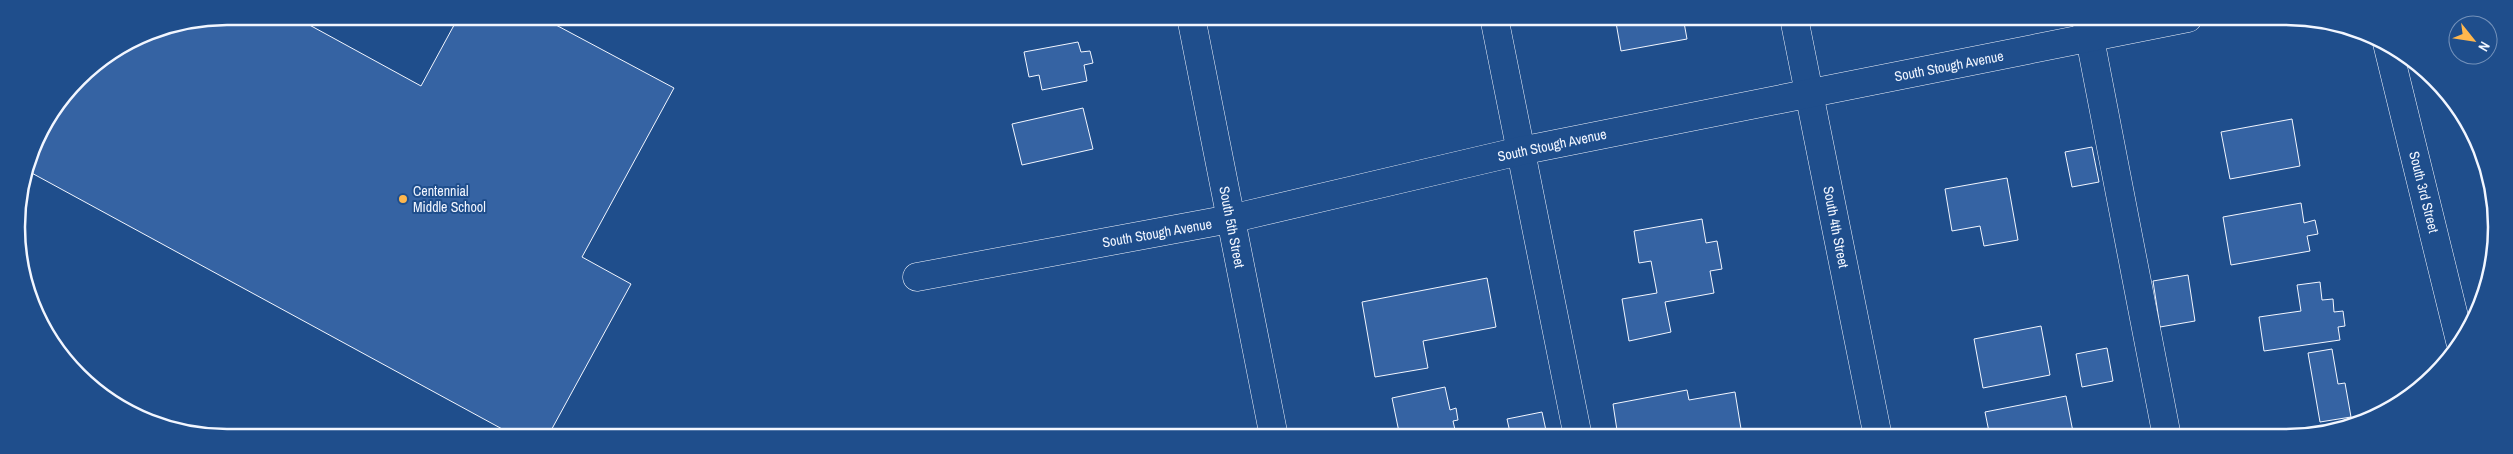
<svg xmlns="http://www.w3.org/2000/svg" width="2513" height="454" viewBox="0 0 2513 454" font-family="'Archivo Narrow',sans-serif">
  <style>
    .building { fill: #3563a3; stroke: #f2f6ff }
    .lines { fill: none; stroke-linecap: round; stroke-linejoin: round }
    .minor-casing { stroke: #f2f6ff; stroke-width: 29 }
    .minor { stroke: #1f4e8c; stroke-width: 28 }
    .poi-dot { fill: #ffb74d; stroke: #1f4e8c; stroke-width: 2 }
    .labels { text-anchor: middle; stroke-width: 4; stroke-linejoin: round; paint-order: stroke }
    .street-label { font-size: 14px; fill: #f2f6ff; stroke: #1f4e8c }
    .poi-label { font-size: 14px; fill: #f2f6ff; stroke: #1f4e8c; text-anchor: start }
    .rim { fill: none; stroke: #f2f6ff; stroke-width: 2.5 }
  </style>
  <rect width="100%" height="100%" fill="#1f4e8c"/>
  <g class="building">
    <path d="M227,16h66l128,70 38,-70 82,1 133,71 -92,169 49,27 -83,152h-33l-487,-265 10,-37 40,-56 69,-46z"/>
    <path d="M1615,17h68l4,22 -66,12z"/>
    <path d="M1078,42l3,10 9,-1 3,12 -9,2 3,16 -45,9 -3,-15 -10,2 -5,-25z"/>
    <path d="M1083,108l10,41 -71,16 -10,-41z"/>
    <path d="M2292,119l8,47 -70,13 -9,-47z"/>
    <path d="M2092,147l7,35 -27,5 -7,-35z"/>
    <path d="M2007,178l11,62 -34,6 -4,-20 -28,5 -7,-42z"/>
    <path d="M2301,203l3,20 11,-3 3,14 -11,2 3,15 -79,14 -8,-48z"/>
    <path d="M1702,219l4,24 11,-2 5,28 -12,2 4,22 -49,9 6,30 -42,9 -7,-42 35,-6 -6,-32 -12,2 -5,-32z"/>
    <path d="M2188,275l7,46 -35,6 -7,-46z"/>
    <path d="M1487,278l9,49 -73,14 5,27 -53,9 -13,-75z"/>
    <path d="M2320,282l2,18 11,-1 1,13 9,-1 2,15 -7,1 2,13 -76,11 -5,-34 42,-6 -4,-26z"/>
    <path d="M2041,326l9,49 -67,13 -9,-49z"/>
    <path d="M2107,348l6,33 -31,6 -6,-33z"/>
    <path d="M2332,349l6,35 7,-1 6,34 -31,5 -12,-69z"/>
    <path d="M1445,387l5,23 6,-2 2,12 -5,1 3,13 -15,3h-41l-8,-39z"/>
    <path d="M1687,390l2,10 46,-8 7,43 -11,2h-113l-5,-33z"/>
    <path d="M2066,396l8,41h-84l-5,-25z"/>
    <path d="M1542,412l5,23 -36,2 -4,-18z"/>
  </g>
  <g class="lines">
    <defs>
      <g id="minor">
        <path d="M1191,17l83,420"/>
        <path d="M1494,17l84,420"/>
        <path d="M1794,18l84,419"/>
        <path d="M2086,18l81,419"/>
        <path d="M2387,43l73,298"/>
        <path d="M917,277l313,-58 290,-68 668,-133"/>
      </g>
    </defs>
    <use href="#minor" class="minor-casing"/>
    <use href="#minor" class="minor"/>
  </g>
  <circle class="poi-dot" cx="403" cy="199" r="5"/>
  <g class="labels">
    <g class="street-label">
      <text transform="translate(1949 66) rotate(-11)" y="5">South Stough Avenue</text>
      <text transform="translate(1552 145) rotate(-12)" y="5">South Stough Avenue</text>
      <text transform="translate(2424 192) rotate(76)" y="5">South 3rd Street</text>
      <text transform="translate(1232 227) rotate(79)" y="5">South 5th Street</text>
      <text transform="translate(1836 227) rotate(79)" y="5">South 4th Street</text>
      <text transform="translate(1157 233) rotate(-10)" y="5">South Stough Avenue</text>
    </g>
    <g class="poi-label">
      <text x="413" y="196">Centennial<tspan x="413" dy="16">Middle School</tspan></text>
    </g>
  </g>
  <path d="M0 0H2513V454H0ZM227 25H2286A202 202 0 0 1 2488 227V227A202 202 0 0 1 2286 429H227A202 202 0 0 1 25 227V227A202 202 0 0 1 227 25Z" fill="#1f4e8c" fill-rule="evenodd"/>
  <path class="rim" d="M227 25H2286A202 202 0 0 1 2488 227V227A202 202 0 0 1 2286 429H227A202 202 0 0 1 25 227V227A202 202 0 0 1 227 25Z"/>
  <g transform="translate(2473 40) rotate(120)"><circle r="24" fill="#1f4e8c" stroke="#7391ba"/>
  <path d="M0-4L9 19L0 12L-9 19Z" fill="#ffb74d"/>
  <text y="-8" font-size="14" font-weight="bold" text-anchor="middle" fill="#f2f6ff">N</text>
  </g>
</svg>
